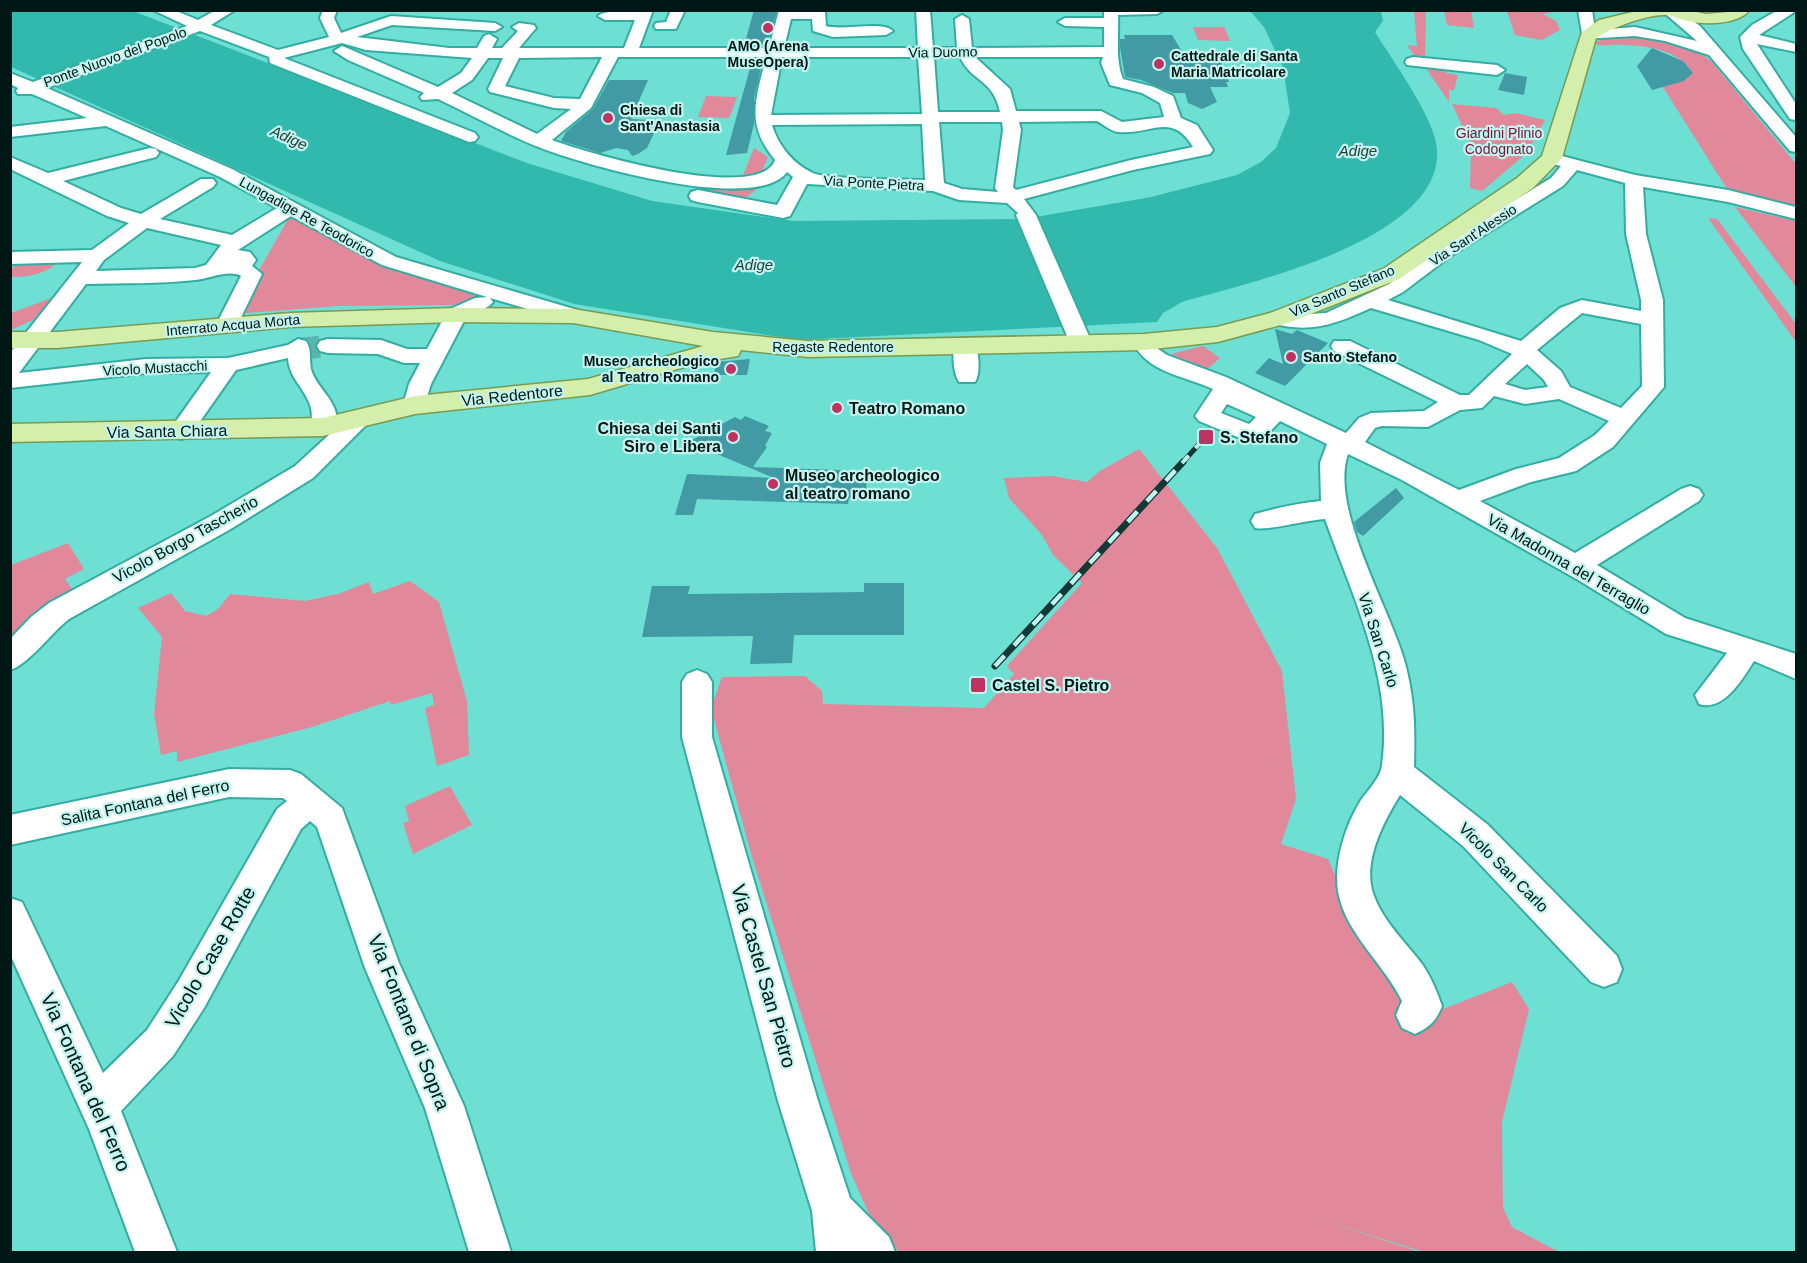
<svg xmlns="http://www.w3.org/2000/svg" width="1807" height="1263" viewBox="0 0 1807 1263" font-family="Arial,sans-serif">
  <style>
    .green { fill: #e1899b }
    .water { fill: #31b9ae }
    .building { fill: #429aa5 }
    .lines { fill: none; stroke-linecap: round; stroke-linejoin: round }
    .minor-tunnel { stroke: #57b7ad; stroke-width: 22; stroke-dasharray: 22 10; stroke-linecap: butt }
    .minor-casing { stroke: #33ada3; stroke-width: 4 }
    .major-casing { stroke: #779b52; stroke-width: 3 }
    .minor { fill: #fff; fill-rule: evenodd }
    .major { fill: #d4eeab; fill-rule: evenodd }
    .rail-far1-casing { stroke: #133936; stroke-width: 5 }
    .rail-casing { stroke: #133936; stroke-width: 7 }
    .rail-far1 { stroke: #c2f5ef; stroke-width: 4; stroke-dasharray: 10; stroke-linecap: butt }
    .rail { stroke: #c2f5ef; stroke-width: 4.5; stroke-dasharray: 14; stroke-linecap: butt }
    .poi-dot { fill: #c0325f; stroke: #c2f5ef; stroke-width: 2 }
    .labels { text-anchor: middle; stroke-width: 4.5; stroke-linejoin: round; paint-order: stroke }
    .far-poi-label { font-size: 14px; font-weight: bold; fill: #001715; stroke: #c2f5ef; text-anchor: start }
    .far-street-label { font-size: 14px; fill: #001715; stroke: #c2f5ef }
    .far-park-label { font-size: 14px; fill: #7a1336; stroke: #c2f5ef }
    .far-water-label { font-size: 15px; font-style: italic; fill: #213d3a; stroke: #c2f5ef }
    .street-label { font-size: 16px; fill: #001715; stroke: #c2f5ef }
    .poi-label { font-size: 16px; font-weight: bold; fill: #001715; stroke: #c2f5ef; text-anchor: start }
    .near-street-label { font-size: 20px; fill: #001715; stroke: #c2f5ef }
  </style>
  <rect width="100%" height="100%" fill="#6ddfd3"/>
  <g class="green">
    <path d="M1414,11h12l-1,49 -8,-1 -10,-14 10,1z"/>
    <path d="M1444,11h27l3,17 -27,-3z"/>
    <path d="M1507,11h53l-17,3 13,7 4,9 -18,10 -27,-5z"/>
    <path d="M1193,27h31l6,14 -32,-1z"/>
    <path d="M1614,34c33,1 73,5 98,28l84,102v43l-64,-14 -5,-4 -66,-105 27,-6 3,-7c-12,-21 -47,-26 -69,-26 -10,-1 -19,3 -28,-2z"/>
    <path d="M1425,67l22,1 -1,5 12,2 -4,15h-5v12z"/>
    <path d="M706,96l31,1 -8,21 -31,-1z"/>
    <path d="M1452,104l44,4 8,7 12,-2 29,7 -18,33 -45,38 -12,-3 1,-43z"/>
    <path d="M754,148l14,9 -7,17 -19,4z"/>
    <path d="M708,185l28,4 24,-2 -16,12 -44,-6z"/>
    <path d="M1735,207l61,14v66z"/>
    <path d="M291,214l178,75 7,8 -10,6 -13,2 -115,1 -104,8z"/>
    <path d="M1708,218l9,1 79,105v18z"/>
    <path d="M23,260h37c-12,14 -32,17 -49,17v-8z"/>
    <path d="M54,297l-21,23 -22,10v-17z"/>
    <path d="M1203,346l17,12 -14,12 -35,-16z"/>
    <path d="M1139,449l78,99 65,123 14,128 -15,45 47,15 23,53 82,101 79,-31 17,27 -27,113 1,86 9,19 47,25h-135l-102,-32 98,32h-521l-31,-40 -17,-39 -99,-316 -41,-148 11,-32 83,-1 17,15 1,13 161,4 30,-34 -7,-8 75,-83 -29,-28 -11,-20 -33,-37 -5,-20 48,-2 35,6 13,-11z"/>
    <path d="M68,543l16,26 -19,10 9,13 -63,48v-75z"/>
    <path d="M410,581l29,21 28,99 2,54 -32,11 -12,-58 9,-3 -2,-12 -41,12 -1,-4 -78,26 -135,35v-11l-16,4 -7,-41 8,-77 -24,-29 33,-15 14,18 21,5 12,-7 12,-15 75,7 33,-7 31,-12 4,12z"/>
    <path d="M450,786l22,39 -59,29 -10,-31 6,-2 -4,-15z"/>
  </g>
  <path class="water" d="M11,11h122l394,152 125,38 141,20 231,-2 127,-22 86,-22 24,-13 15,-14 14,-35 -7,-46 -19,-40 -14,-16h131l2,10 -8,11c18,30 59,84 62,117 7,91 -189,134 -255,153l-19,11 -6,9 -359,18 -224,-36 -134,-43 -429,-194z"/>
  <g class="building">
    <path d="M754,10h23l-10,36h-23z"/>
    <path d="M1124,35h48l16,26 33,1 8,20h-3l2,5h-18l7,15 -15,7 -14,-6 -3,-10h-12l-32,-13 -16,-3 -5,-30v-8h5z"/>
    <path d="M1652,48l31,13 10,12 -9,8 -32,9 -15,-24z"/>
    <path d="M745,59h18l-9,39v26l-7,29 -21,2 24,-87h-4z"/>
    <path d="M1505,73l22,4 -3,18 -26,-5z"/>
    <path d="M609,80h39l-17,39 17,1 -3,9h11l-9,19 -9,6 -6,2 -4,-6 -12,-2 -16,5 -39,-12 5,-9 27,-23z"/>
    <path d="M1275,329l17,5 5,-4 31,13 -43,43 -30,-13 14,-15 14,6z"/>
    <path d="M750,359l-3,16h-33l2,-13z"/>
    <path d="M745,416l24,10 -4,5 7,2 -7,13 2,1 -14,20 115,4 -3,28 -16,-1 -1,6 -151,-5 -4,16h-18l12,-41 87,4 -86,-36 47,-25 6,3z"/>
    <path d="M1396,488l8,10 -41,38 -6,-4 -3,-10z"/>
    <path d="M864,583h40v52h-110l-2,28 -42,1 3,-28 -111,1 10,-51h38l-2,8 176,-2z"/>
  </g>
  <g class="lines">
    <path class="minor-tunnel" d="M298,349l30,-3"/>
    <defs>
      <g id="minor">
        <path d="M153,10h21l24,10 18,-10h19l-24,15 67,25 51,-13 -9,-19 3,-8h14l-3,8 7,15 50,-17 104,7 7,4 -7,4 -103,-6 -35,12 92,11h28l7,-12 5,-2 8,5 -5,9h10l16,-17 -6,-4 7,-4 15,2 2,3 -17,20h105l11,-28h-30l-7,-4c7,-7 44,-6 55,-6l-14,38h130l10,-38 46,2 1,14c17,5 57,-6 67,5l-7,4 -53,2 -20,-6 -1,-12h-21l-7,29h134l-2,-38h14l3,38h24l-2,-29 7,-4 7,4 3,29 132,-1v-20l-39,-1 -7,-4 7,-4h39v-8h60l-7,4 -39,1c1,21 -3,44 5,64l31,8 19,9 8,22 16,7 16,25 -3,4 -77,16 -109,29 12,16 56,128 -3,5h-16l-3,-5 -54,-128 2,-2 -11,-10 -48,-3 -26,-9 -126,-7 -17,32 -7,2 -85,-16 -7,-2 -2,-4 2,-4 7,-2 79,15 16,-28 -6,-5c-31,42 -203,-7 -246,-24 -36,-14 -69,-33 -103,-49l-16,1 -2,-3 4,-4 -76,-33 -14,-9 8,-5 5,2 91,39 23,-14 11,-15 -106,-8 -24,-7 -58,15 191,75 3,4 -3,4 -6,1 -199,-79 -1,-6 -69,-26 -153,57 185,81 164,88 185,54 3,5 -3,5 -8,1 -83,-24 3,4 -4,4 -24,13 -34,65 -8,26 -8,2 -8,-2 -4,-5 6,-21 11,-21h-16l-26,-9 -50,-1 -8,-2 -3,-5 3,-5 8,-2 53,1 26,9h20l21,-39 27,-12 12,-1 -105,-32 -91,-49 -53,34 12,2 6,8 -4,6 10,8 -27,56h-16l-3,-5 25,-49c-13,-7 -32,3 -46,4 -35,4 -73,3 -109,4l-67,89 127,-14 82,-1 60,-13 10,-6 8,2c6,9 3,18 5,28 5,21 37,38 21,63 11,-11 19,-23 36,-18l4,5 -59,59 -84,52 -160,89c-17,13 -41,46 -59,51v-31l21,-22 18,-14 162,-87 84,-50 36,-33 -8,2 -8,-2c-6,-10 -1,-19 -5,-28 -6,-18 -21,-27 -22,-47l-52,12 -47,67 -8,2 -8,-2 -4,-6 42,-59 -65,1 -136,15v-35l72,-91 -72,2v-12l82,-2 37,-27 -22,-7 -97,-47v-12l38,16 102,-25 6,1 3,4 -3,4 -93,24 58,27 20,6 60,-35h12l3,4 -3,4 -53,32 72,16 45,-27 -57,-31 -114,-51 -96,11v-10l77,-9 -55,-24h-14l-2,-3 2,-3 -8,-4v-11l23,9 154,-56zM602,57l-22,42 -26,-1 -49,-12 14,-28zM618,57h148c-10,42 -21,67 9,103 -15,44 -189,-7 -223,-20l39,-32zM782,57h136l4,57 -151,1zM934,57h26c12,26 33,21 40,55h-62zM975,57h128l-2,6 9,22 32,8 18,10 4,14 -42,5 -21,-11h-85l-6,-22zM488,58h15l-15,31 2,3 64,16 17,1 -34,25 -85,-41 20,-13zM1097,121c7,4 14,10 21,11 33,3 54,-21 75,15l-62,13 -115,30 -3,-3 8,-57 -2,-8zM939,122h63l1,8 -8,58 3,4 -36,-3 -18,-6zM922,124l3,56c-21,-1 -96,0 -112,-7 -20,-9 -35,-28 -41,-48zM147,228l74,17 -15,20 -11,3 -99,3 8,-11z"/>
        <path d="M671,10h14l-9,19h-20l-2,-3 2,-3 10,-1z"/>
        <path d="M1578,10h14l3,20 40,-3 62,14 -36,-31h17l22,16 96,111v15l-6,-1 -81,-96 -44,-14 -30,-5 -52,3z"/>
        <path d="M1778,10l18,1 -37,24 37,9v8l-39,-8 39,60v16l-6,-1 -47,-70 -3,-12 12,-12z"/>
        <path d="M1413,57l84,8 8,5 -8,5 -90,-10 -2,-3 2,-3z"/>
        <path d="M1554,154l81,21 93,15 68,17v12l-68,-17 -85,-15 3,47 17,66 1,87 -51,60 -37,24 -45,11 -51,19 95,52 106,-64 9,-3 9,3 4,6 -4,6 -102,64 88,53 111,36v25l-42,-18c-12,19 -31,51 -55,43l-4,-9 32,-42 -61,-19 -86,-53 -178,-101 -54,-26c-19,54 42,154 57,209 10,38 10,66 9,104l73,57 130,132 5,13 -5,13 -13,5 -13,-5 -128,-136 -63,-51c-16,26 -39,68 -26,101 9,25 32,47 48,68 9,13 15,28 20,42 -6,15 -12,21 -27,28l-13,-6 -6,-13 6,-14c-16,-34 -55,-67 -63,-105 -7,-30 6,-70 22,-96 7,-10 20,-23 21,-35 12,-86 -29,-167 -57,-246 -19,1 -57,12 -70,9l-4,-7 4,-7c22,-6 43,-11 66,-13l-1,-38 7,-19 -47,-23 -19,20 -9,2 -53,-22 -4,-5 18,-27c-28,-13 -66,-16 -80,-47l3,-5h16l6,12 9,6 59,22 120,56 13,-15 12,-5 53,-2 14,-9 -104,-51 -3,-5 3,-5h16l110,54h9l43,-41 -33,-14 -108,-32c-35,16 -61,26 -100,15l-3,-5 3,-5 8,-1 15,3 32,-2 63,-29 49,-37 113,-69 10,-12 -13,-3 -3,-4zM1577,170l48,13 1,51 15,66v11l-59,-11 -22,8 -39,33 -133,-41 15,-8 49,-37 111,-69zM1582,313l59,11 1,62 -21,22 -51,-21 -9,-16 -24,-21zM1527,364l17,16 4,7 -23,3 -20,-6zM1494,396l31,8 34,-5 50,22 -14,14 -36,23 -43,11 -57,21 -94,-48 10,-14 7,-2 46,1 32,-17 22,-2zM1227,404l29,13 -7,7 -28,-11z"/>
        <path d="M965,338l8,2c6,9 8,33 2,42h-16c-6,-9 -8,-33 -2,-42z"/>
        <path d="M697,670l10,4 5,8v55l106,364 32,97 39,39 6,15h-79l-4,-41 -34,-110 -96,-364v-55l5,-8z"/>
        <path d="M229,769l61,1 11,4 41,34 57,155 65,143 47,146h-42l-44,-144 -60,-140 -48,-141 -7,-6 -9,8 -97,179 -31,48 -52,55 56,141h-42l-46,-123 -79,-175v-56l12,4 81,171 44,-43 31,-48 99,-173 10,-8 -4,-3 -54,-1 -219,48v-30z"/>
      </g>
      <path id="major" d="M1641,10h46l19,4 44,-4c-13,15 -44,15 -62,11 -7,-1 -15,-6 -22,-6 -18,-1 -56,13 -70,23l-34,120 -29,30 -134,91 -111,44 -70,19 -74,8 -336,7 -67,-7 -3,6 -37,6 -111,33 -175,19 -92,22 -313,6v-18l313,-6 92,-22 173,-17 115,-33 -130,-23 -117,-1 -166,5 -233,21h-47v-16h47l233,-19 166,-5 117,1 140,23 95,9 336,-7 73,-7 53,-14 113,-44 134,-91 25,-22 40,-124 17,-12z"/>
    </defs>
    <use href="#minor" class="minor-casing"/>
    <use href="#major" class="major-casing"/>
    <use href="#minor" class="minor"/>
    <use href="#major" class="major"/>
    <defs>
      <path id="rail-far1" d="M1182,463l19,-21"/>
      <path id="rail" d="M995,666l188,-204"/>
    </defs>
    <use href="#rail-far1" class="rail-far1-casing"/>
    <use href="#rail" class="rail-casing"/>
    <use href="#rail-far1" class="rail-far1"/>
    <use href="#rail" class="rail"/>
  </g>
  <g class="poi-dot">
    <circle cx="768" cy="28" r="6"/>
    <circle cx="1159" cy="64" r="6"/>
    <circle cx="608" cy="118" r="6"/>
    <circle cx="1291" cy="357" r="6"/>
    <circle cx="731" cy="369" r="6"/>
    <circle cx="837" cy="408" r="6"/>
    <circle cx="733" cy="437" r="6"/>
    <rect x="1198" y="429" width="16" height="16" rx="3"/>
    <circle cx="773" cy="484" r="6"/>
    <rect x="970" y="677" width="16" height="16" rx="3"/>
  </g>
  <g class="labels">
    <g class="far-poi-label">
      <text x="768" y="51" text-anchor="middle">AMO (Arena<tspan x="768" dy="16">MuseOpera)</tspan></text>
      <text x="1171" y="61">Cattedrale di Santa<tspan x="1171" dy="16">Maria Matricolare</tspan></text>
      <text x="620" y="115">Chiesa di<tspan x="620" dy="16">Sant'Anastasia</tspan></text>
      <text x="1303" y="362">Santo Stefano</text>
      <text x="719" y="366" text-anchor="end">Museo archeologico<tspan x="719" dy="16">al Teatro Romano</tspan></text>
    </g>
    <g class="far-street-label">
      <text transform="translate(943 52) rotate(-1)" y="5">Via Duomo</text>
      <text transform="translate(115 57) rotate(-20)" y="5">Ponte Nuovo del Popolo</text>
      <text transform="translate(874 183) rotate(3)" y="5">Via Ponte Pietra</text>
      <text transform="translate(307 217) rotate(29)" y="5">Lungadige Re Teodorico</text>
      <text transform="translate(1473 235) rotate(-33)" y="5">Via Sant'Alessio</text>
      <text transform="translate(1342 291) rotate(-23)" y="5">Via Santo Stefano</text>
      <text transform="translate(233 325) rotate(-5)" y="5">Interrato Acqua Morta</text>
      <text x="833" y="352">Regaste Redentore</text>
      <text transform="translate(155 368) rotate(-3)" y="5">Vicolo Mustacchi</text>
    </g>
    <g class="far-park-label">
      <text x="1499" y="138">Giardini Plinio<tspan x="1499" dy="16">Codognato</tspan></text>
    </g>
    <g class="far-water-label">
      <text transform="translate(289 138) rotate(24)" y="5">Adige</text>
      <text x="1358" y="156">Adige</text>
      <text x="754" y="270">Adige</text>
    </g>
    <g class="street-label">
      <text transform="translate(512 395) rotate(-6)" y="6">Via Redentore</text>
      <text transform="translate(167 431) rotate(-1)" y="6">Via Santa Chiara</text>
      <text transform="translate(185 539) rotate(-29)" y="6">Vicolo Borgo Tascherio</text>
      <text transform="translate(1569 564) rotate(30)" y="6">Via Madonna del Terraglio</text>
      <text transform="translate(1379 640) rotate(72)" y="6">Via San Carlo</text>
      <text transform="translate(145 802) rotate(-12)" y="6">Salita Fontana del Ferro</text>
      <text transform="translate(1504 867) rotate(45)" y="6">Vicolo San Carlo</text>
    </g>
    <g class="poi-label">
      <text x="849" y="414">Teatro Romano</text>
      <text x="721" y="434" text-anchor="end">Chiesa dei Santi<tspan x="721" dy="18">Siro e Libera</tspan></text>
      <text x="1220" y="443">S. Stefano</text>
      <text x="785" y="481">Museo archeologico<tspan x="785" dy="18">al teatro romano</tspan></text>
      <text x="992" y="691">Castel S. Pietro</text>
    </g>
    <g class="near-street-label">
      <text transform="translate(210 957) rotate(-60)" y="7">Vicolo Case Rotte</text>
      <text transform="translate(764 976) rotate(74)" y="7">Via Castel San Pietro</text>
      <text transform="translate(409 1022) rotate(68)" y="7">Via Fontane di Sopra</text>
      <text transform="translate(86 1082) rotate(66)" y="7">Via Fontana del Ferro</text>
    </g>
  </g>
  <rect width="1807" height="1263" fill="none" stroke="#001715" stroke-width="24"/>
</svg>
